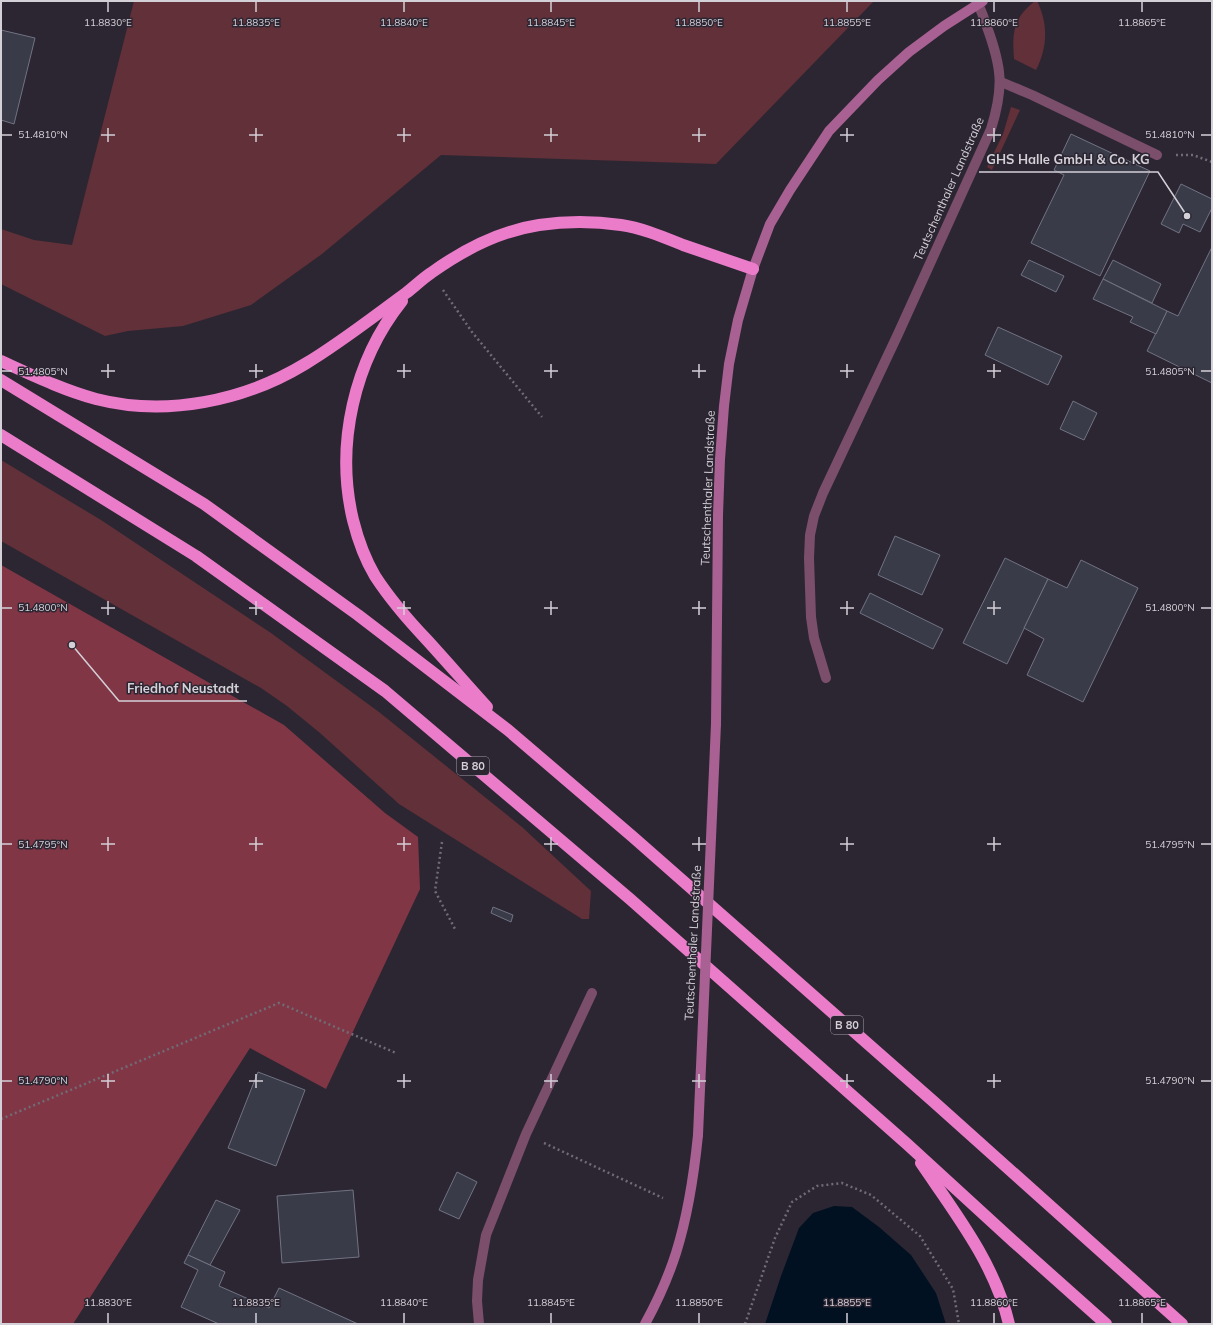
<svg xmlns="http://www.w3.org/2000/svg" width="1213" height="1325" viewBox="0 0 1213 1325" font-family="Mulish,sans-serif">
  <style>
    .green { fill: #613038 }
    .forest { fill: #813645 }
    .water { fill: #011121 }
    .building { fill: #393b49; stroke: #717383 }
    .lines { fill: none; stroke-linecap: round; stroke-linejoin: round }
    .path { stroke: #716b76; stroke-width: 2.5; stroke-dasharray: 2 3; stroke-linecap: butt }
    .lane { stroke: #7b4e6c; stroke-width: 10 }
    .street { stroke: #7b4e6c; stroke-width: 10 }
    .secondary { stroke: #a86192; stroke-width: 10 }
    .highway { stroke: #eb7cca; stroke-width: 12 }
    .secondary-bridge { stroke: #a86192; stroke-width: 10 }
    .ticks { fill: none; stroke: #d4d0d8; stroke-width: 1.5 }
    .labels { text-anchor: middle; stroke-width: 3; stroke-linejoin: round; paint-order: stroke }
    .shield { fill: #2c2632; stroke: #a29da6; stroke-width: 1 }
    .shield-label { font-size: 11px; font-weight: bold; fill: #d4d0d8 }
    .street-label { font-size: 12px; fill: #d4d0d8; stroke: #2c2632 }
    .ticks-label { font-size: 10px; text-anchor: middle; fill: #d4d0d8; stroke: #2c2632; stroke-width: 3; stroke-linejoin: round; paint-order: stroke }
    .leader { fill: none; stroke: #d4d0d8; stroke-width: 1.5 }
    .callout-dot { fill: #d4d0d8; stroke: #2c2632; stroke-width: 1.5 }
    .callout-label { font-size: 13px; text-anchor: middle; font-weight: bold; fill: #d4d0d8; stroke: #2c2632; stroke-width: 3; stroke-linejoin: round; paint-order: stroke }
  </style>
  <rect width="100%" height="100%" fill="#2c2632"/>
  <g class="green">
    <path d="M134,1h740l-158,163 -275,-9 -119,99 -71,51 -68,21 -55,5 -23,5 -104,-52v-55l33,11 38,5z"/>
    <path d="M1035,1h2c11,22 11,46 -1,69l-22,-11c-2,-26 -1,-41 21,-58z"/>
    <path d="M1011,107l9,3 -28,60 -5,-3 16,-33z"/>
    <path d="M1,460l100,60 170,113 108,79 143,115 69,64 -2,28h-7l-183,-115 -79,-71 -33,-27 -26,-18 -260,-147z"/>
  </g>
  <path class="forest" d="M1,565l283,160 101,88 33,24 2,52 -94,200 -76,-41 -177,276h-72z"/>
  <path class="water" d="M834,1206l18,1 27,20 32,28 25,38 10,31h-181l16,-48 18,-48 14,-15z"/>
  <g class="building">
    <path d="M1,30l34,8 -21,86 -13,-4z"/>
    <path d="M1071,134l79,37 -50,105 -69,-33 33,-68 -10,-5z"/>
    <path d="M1181,184l31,15v9l-12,24 -17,-8 -4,9 -18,-9z"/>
    <path d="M1212,247v136l-65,-32 20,-40 11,5z"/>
    <path d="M1029,260l35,16 -8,16 -35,-17z"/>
    <path d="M1113,260l48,24 -9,19 -49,-24z"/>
    <path d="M1103,279l64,32 -11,23 -26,-12 3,-5 -40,-18z"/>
    <path d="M998,327l64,29 -14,29 -63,-30z"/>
    <path d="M1073,401l24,12 -13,27 -24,-11z"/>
    <path d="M895,536l45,19 -18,40 -44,-20z"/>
    <path d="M1005,558l43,21 -41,85 -44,-21z"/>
    <path d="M1081,560l57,28 -55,114 -56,-27 17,-36 -20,-11 24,-49 19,9z"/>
    <path d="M870,593l73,36 -10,20 -73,-36z"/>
    <path d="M493,907l20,8 -2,7 -20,-9z"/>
    <path d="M258,1072l47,18 -29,76 -48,-18z"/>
    <path d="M457,1172l20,10 -18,37 -20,-9z"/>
    <path d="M353,1190l6,67 -77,6 -5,-67z"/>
    <path d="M216,1200l24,10 -30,55 -22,-10z"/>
    <path d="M188,1255l37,17 -6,14 50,22 10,-20 79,36h-139l-38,-17 17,-37 -14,-7z"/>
  </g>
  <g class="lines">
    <g class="path">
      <path d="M1176,155h17l19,7"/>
      <path d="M443,290l29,42 70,85"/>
      <path d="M442,842l-7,49 20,38"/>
      <path d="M1,1119l278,-116 117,50"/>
      <path d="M544,1143l119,55"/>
      <path d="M745,1324l30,-86 17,-36 25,-16 25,-3 29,12 49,41 33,53 6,35"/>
    </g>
    <path class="lane" d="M1001,82l31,13 125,60"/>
    <g class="street">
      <path d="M826,678l-12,-40 -3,-21 -2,-59 1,-23 4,-19 9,-23 75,-159 93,-205c13,-42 11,-61 -4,-102 -3,-8 -6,-19 -11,-26"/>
      <path d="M479,1324l-2,-23 1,-21 8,-45 40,-101 66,-141"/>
    </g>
    <g class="secondary">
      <path d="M716,724l2,-209 2,-56 4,-53 5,-42 9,-44 15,-51 17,-45 20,-34 39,-59 49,-51 31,-28 35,-26 39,-25"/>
      <path d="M645,1324c12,-22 23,-46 31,-71 12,-38 18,-78 22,-118"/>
    </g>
    <g class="highway">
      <path d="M402,301c-48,60 -67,144 -49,219 5,20 12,39 22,56 15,23 33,44 52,64 20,22 40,45 60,67"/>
      <path d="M1,361c31,14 62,29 95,38 70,18 148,2 209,-35 35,-21 68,-47 101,-71 8,-6 16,-14 25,-20 32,-23 69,-42 108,-48 26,-4 55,-4 82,0 21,3 42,12 62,20 23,8 46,16 70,24"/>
      <path d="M1,380l203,124 154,111 150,115 125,107 301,265 248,222"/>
      <path d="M1,435l195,121 189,135 245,208 277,245 107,98 92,82"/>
      <path d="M921,1163c34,50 74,101 88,161"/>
    </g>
    <path class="secondary-bridge" d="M698,1135l18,-411"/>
  </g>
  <path class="ticks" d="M108,2v10M256,2v10M404,2v10M551,2v10M699,2v10M847,2v10M994,2v10M1142,2v10M108,128v14M256,128v14M404,128v14M551,128v14M699,128v14M847,128v14M994,128v14M2,135h10M101,135h14M249,135h14M397,135h14M544,135h14M692,135h14M840,135h14M987,135h14M1201,135h10M108,364v14M256,364v14M404,364v14M551,364v14M699,364v14M847,364v14M994,364v14M2,371h10M101,371h14M249,371h14M397,371h14M544,371h14M692,371h14M840,371h14M987,371h14M1201,371h10M108,601v14M256,601v14M404,601v14M551,601v14M699,601v14M847,601v14M994,601v14M2,608h10M101,608h14M249,608h14M397,608h14M544,608h14M692,608h14M840,608h14M987,608h14M1201,608h10M108,837v14M256,837v14M404,837v14M551,837v14M699,837v14M847,837v14M994,837v14M2,844h10M101,844h14M249,844h14M397,844h14M544,844h14M692,844h14M840,844h14M987,844h14M1201,844h10M108,1074v14M256,1074v14M404,1074v14M551,1074v14M699,1074v14M847,1074v14M994,1074v14M2,1081h10M101,1081h14M249,1081h14M397,1081h14M544,1081h14M692,1081h14M840,1081h14M987,1081h14M1201,1081h10M108,1313v10M256,1313v10M404,1313v10M551,1313v10M699,1313v10M847,1313v10M994,1313v10M1142,1313v10"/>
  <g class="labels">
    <g class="shield">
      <rect x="457" y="757" width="32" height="18" rx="3"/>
      <rect x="831" y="1016" width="32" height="18" rx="3"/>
    </g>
    <g class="shield-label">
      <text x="473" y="770">B 80</text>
      <text x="847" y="1029">B 80</text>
    </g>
    <g class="street-label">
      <text transform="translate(949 189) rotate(-66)" y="4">Teutschenthaler Landstraße</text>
      <text transform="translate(708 488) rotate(-88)" y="4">Teutschenthaler Landstraße</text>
      <text transform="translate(693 943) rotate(-87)" y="4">Teutschenthaler Landstraße</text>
    </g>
  </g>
  <g class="ticks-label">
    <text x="108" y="26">11.8830°E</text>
    <text x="256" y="26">11.8835°E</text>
    <text x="404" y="26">11.8840°E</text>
    <text x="551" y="26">11.8845°E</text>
    <text x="699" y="26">11.8850°E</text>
    <text x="847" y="26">11.8855°E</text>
    <text x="994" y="26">11.8860°E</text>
    <text x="1142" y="26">11.8865°E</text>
    <text x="43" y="138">51.4810°N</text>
    <text x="1170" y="138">51.4810°N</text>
    <text x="43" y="375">51.4805°N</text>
    <text x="1170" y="375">51.4805°N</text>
    <text x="43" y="611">51.4800°N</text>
    <text x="1170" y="611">51.4800°N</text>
    <text x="43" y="848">51.4795°N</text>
    <text x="1170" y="848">51.4795°N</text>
    <text x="43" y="1084">51.4790°N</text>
    <text x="1170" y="1084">51.4790°N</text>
    <text x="108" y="1306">11.8830°E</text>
    <text x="256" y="1306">11.8835°E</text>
    <text x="404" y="1306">11.8840°E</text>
    <text x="551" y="1306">11.8845°E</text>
    <text x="699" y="1306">11.8850°E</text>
    <text x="847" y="1306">11.8855°E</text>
    <text x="994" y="1306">11.8860°E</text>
    <text x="1142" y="1306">11.8865°E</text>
  </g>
  <path class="leader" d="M1187 216L1158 172H979M72 645L119 701H247"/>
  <g class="callout-dot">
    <circle cx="1187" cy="216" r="4"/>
    <circle cx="72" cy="645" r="4"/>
  </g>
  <g class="callout-label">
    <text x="1068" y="164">GHS Halle GmbH &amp; Co. KG</text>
    <text x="183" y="693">Friedhof Neustadt</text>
  </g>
  <rect width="1213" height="1325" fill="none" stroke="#d4d0d8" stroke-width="4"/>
</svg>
